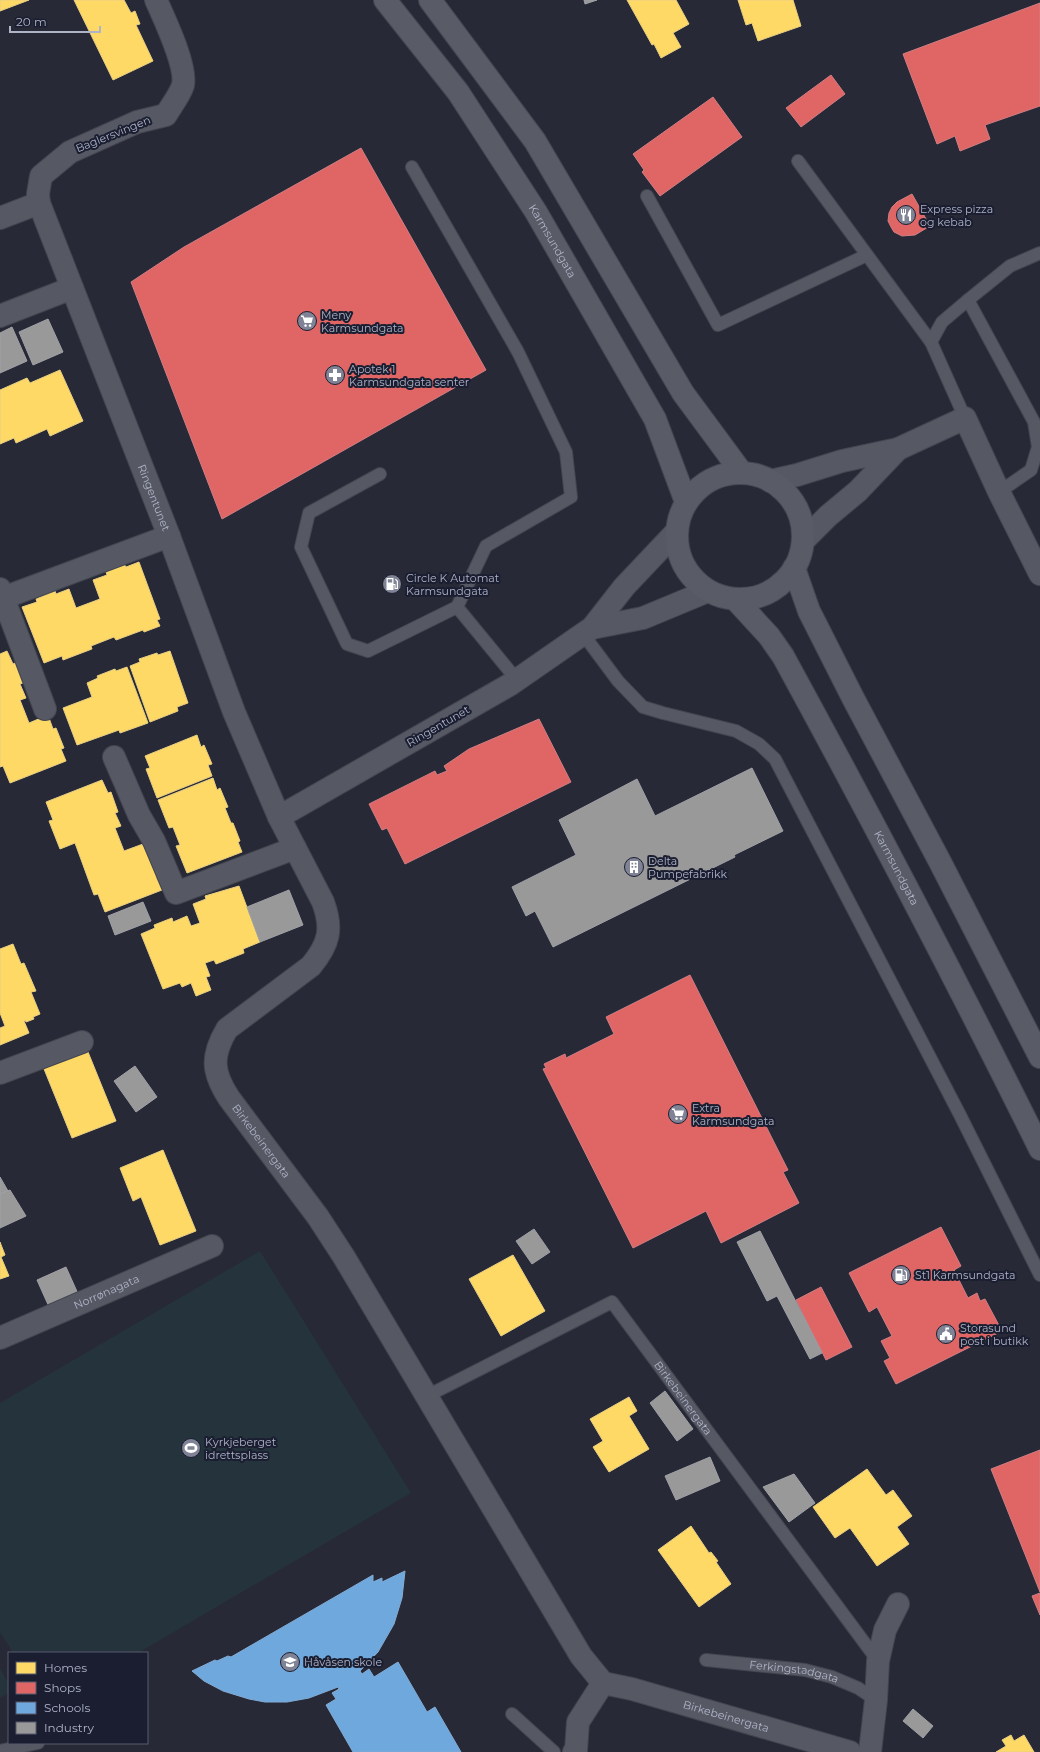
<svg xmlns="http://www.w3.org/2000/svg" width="1040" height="1752" viewBox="0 0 1040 1752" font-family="Montserrat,sans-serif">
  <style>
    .green { fill: #24333c }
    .homes { fill: #ffd966; stroke: #e7ce83 }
    .shops { fill: #e06666; stroke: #d17d83 }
    .schools { fill: #6fa8dc; stroke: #82abd6 }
    .industry { fill: #999; stroke: #a0a1a7 }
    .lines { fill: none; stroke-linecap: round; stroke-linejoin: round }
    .lane-casing { stroke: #43454f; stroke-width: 14 }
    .street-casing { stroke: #43454f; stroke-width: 24 }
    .primary-casing { stroke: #444752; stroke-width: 24 }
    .lane { stroke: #565964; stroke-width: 12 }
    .street { stroke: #565964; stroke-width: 22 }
    .primary { stroke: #595b66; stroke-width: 22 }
    .labels { text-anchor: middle; stroke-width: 4; stroke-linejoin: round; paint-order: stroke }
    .street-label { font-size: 11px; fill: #afb3c8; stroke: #1a1e30 }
    .poi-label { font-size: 11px; fill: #afb3c8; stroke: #1a1e30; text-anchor: start }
  </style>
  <rect width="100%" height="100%" fill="#272a36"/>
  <g class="green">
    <path d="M260,1251l151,242 -273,160h-125l-13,-21v-229z"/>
    <path d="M0,1668l9,16v9l-9,5z"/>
  </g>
  <g class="homes">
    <path d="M0,0h29l-29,11z"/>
    <path d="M74,0h50l7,13 4,-2 5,13 -4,1 17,36 -40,19z"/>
    <path d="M627,0h49l13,24 -16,9 8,14 -20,11 -7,-14 -2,1z"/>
    <path d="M738,0h55l8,26 -43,15 -6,-18 -6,2z"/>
    <path d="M60,370l23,51 -33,15 -3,-7 -31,14 -2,-5 -14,6v-54l27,-12 3,5z"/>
    <path d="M139,562l21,57 -3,1 3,6 -16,6 -1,-2 -27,10 -2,-3 -23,9 1,3 -29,11 -1,-4 -18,7 -22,-56 15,-5 -1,-3 19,-8 1,3 13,-5 7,19 24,-9 -7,-19 14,-5 -1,-3 18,-8 2,3z"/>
    <path d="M7,651l6,13 2,-1 8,20 -3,1 6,14 -6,2 9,23 19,-8 5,14 3,-1 8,20 -3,1 5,12 -56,22 -7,-17 -3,1v-113z"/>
    <path d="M170,651l18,52 -11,4 1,4 -28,11 -20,-56 10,-4 -1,-3 18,-6 1,2z"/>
    <path d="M127,667l21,56 -28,10 -1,-3 -42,15 -14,-37 29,-11 -5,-14 11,-5 -1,-2 18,-7 1,2z"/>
    <path d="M197,735l4,12 3,-2 8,19 -4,1 4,11 -55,22 -11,-29 4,-1 -5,-12z"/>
    <path d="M213,778l4,12 3,-2 8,19 -3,1 6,15h2l7,18 -2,1 4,10 -55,21 -11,-27 4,-1 -7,-18 -4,1 -11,-28z"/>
    <path d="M102,780l6,13 3,-1 7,20 -3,1 6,13 -6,2 9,23 19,-7 6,13 3,-1 7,20 -3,1 6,13 -57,22 -7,-18 -4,1 -19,-52 -15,6 -11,-28 4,-1 -7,-18z"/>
    <path d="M239,886l21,56 -17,7 1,4 -28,11 -2,-4 -9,3 5,13 -4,1 5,13 -15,6 -5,-13 -9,4 -2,-4 -17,6 -22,-55 14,-6 -1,-3 18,-7 1,4 14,-6 4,10 9,-3 -7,-19 13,-5 -1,-3z"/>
    <path d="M13,944l8,20 3,-1 12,28 -5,1 9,22 -7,3 1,2 -8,3 -1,-2 -1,1 5,12 -29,12v-17l5,-2 -5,-13v-64z"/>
    <path d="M86,1047l30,74 -44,17 -30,-74z"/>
    <path d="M163,1150l33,81 -36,14 -19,-48 -8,4 -13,-33z"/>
    <path d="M0,1242l5,13 -4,2 8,19 -9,3z"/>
    <path d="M513,1255l32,56 -44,25 -32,-57z"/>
    <path d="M629,1397l8,14 -8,5 20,33 -40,23 -16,-25 10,-6 -13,-22z"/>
    <path d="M867,1469l19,26 7,-5 19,26 -15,11 12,17 -32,22 -27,-38 -15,10 -22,-31z"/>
    <path d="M691,1526l18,27 2,-1 7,9 -2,1 15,22 -32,23 -41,-57z"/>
    <path d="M1011,1735l3,6 10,-6 10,17h-38l10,-6 -4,-6z"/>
  </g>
  <g class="shops">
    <path d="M1040,3v103l-55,19 5,14 -30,12 -5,-15 -18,8 -34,-90z"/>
    <path d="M831,75l14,19 -44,33 -15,-19z"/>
    <path d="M713,97l29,40 -82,59 -18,-24 2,-2 -11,-16z"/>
    <path d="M361,148l125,222 -264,149 -91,-237 53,-35z"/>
    <path d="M912,194l18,32 -15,9 -13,1 -8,-4 -3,-5 -3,-6 1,-8 3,-6 5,-5z"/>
    <path d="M539,719l32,63 -166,82 -18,-36 -5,2 -13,-26 66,-33 2,4 10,-4 -3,-5 25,-17z"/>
    <path d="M690,975l98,195 -5,2 16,31 -78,40 -15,-32 -73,37 -90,-179 3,-1 -2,-4 21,-10 1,4 48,-24 -8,-17z"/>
    <path d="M941,1227l20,39 -7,4 14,28 9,-5 3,8 5,-2 17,32 -106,53 -12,-23 6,-3 -9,-17 11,-5 -15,-29 -8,5 -20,-39z"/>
    <path d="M821,1287l31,60 -26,13 -30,-60z"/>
    <path d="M1040,1450v142l-49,-123z"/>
    <path d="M1040,1593v22l-8,-19z"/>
  </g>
  <path class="schools" d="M405,1571l-3,27 -8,26 -16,28 -18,19 2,3 7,-5 5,8 24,-15 29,50 8,-5 26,45h-108l-27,-47 10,-6 -4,-6 7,-4 -1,-2 -29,11 -22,4h-22l-16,-3 -26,-8 -19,-10 -12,-10 23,-11 2,1 11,-5 3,1 142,-82v7l9,-4v4z"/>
  <g class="industry">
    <path d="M584,0h13l-12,4z"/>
    <path d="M48,319l15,33 -30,13 -14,-33z"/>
    <path d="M12,327l15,34 -27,12v-40z"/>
    <path d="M752,768l31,63 -49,24 1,2 -182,90 -18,-36 -9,5 -14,-29 64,-32 -17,-35 78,-41 18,37z"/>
    <path d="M289,890l14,35 -43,17 -13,-35z"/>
    <path d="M143,902l8,19 -36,14 -7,-19z"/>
    <path d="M135,1066l22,31 -21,15 -22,-31z"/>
    <path d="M0,1177l8,14 -8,3z"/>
    <path d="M10,1190l16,26 -26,12v-34z"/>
    <path d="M534,1229l16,23 -18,12 -16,-23z"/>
    <path d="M760,1231l62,122 -12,6 -33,-63 -10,5 -30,-59z"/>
    <path d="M66,1267l13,29 -29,13 -13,-29z"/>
    <path d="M665,1391l28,38 -16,12 -27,-38z"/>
    <path d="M710,1457l10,24 -44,19 -11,-24z"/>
    <path d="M794,1474l21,29 -26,19 -26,-35z"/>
    <path d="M913,1709l20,17 -10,12 -20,-17z"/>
  </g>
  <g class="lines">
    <defs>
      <g id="lane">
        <path d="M798,161l133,181"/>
        <path d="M412,167l106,185 48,100 5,45 -85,49 -29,61 60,73"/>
        <path d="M647,196l71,129 149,-70"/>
        <path d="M968,300l66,122 4,25 -7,23 -32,22"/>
        <path d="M965,418l-34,-76 11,-20 26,-22 42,-34 30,-13"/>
        <path d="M380,474l-71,39 -8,34 46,97 21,7 89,-44"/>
        <path d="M583,634l35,47 25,26 20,6 73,18 23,13 16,15 185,356 80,160"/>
        <path id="s1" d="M427,1396l185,-94 266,359"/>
        <path id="s2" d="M706,1660l99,10 27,7 26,11 18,12"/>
        <path d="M512,1714l42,38"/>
        <path d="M0,1751l38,-8"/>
      </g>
      <g id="street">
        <path id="s3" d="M156,0c8,18 31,66 27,85 -3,10 -12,21 -17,30l-29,7 -67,30 -29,24 -3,18 1,9 130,333 65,176 45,105"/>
        <path d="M0,218l39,-15"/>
        <path d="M0,316l72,-28"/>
        <path d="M770,481l27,-6 45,-14 56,-12 67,-31 34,74 41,82"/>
        <path id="s4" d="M677,531l-53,56 -32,41 -9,6 -72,50 -232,133 44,85c10,27 6,42 -12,64l-84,63c-16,27 -15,43 2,69l89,119 26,40 237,399 22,27 29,6 218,63"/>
        <path d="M803,541l25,-25 30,-25 40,-42"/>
        <path d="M0,589l45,120"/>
        <path d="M3,598l166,-62"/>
        <path d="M592,628l51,-10 65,-27"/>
        <path d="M114,757l25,58 15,26 22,52 119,-45"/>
        <path d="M0,1073l82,-31"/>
        <path id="s5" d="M0,1338l212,-92"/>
        <path d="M574,1752l2,-2 2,-28 25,-39"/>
        <path d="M870,1752l6,-52 2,-39 7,-31 13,-26"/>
      </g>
      <g id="primary">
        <path id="s6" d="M385,0l73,92 78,120 119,207 31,83"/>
        <path d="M430,0l105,141 148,252 59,80"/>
        <circle cx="740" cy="536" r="63"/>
        <path d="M794,568l15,43 44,87 86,162 101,197"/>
        <path id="s7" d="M735,599l34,37 14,20c89,163 175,327 257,493"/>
      </g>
    </defs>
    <use href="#lane" class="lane-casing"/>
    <use href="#street" class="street-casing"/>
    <use href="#primary" class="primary-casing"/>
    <use href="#lane" class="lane"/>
    <use href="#street" class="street"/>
    <use href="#primary" class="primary"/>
  </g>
  <defs>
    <symbol id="restaurant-disc" viewBox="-11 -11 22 22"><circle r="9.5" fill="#7f8395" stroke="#1a1e30"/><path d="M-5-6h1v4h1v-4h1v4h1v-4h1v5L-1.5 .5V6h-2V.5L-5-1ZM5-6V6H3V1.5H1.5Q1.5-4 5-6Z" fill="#fff"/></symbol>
    <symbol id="supermarket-disc" viewBox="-11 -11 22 22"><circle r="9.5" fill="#7f8395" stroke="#1a1e30"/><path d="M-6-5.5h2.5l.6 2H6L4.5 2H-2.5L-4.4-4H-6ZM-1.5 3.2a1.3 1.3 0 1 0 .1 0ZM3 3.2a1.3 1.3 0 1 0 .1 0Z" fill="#fff"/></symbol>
    <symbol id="pharmacy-disc" viewBox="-11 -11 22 22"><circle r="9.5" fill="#7f8395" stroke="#1a1e30"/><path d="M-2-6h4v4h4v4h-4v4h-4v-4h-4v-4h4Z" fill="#fff"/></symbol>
    <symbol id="fuel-disc" viewBox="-11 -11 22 22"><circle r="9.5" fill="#7f8395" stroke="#1a1e30"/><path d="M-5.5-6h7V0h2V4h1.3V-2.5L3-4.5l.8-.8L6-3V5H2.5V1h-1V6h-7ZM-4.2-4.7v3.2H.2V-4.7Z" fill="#fff"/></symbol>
    <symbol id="building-disc" viewBox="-11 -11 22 22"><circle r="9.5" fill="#7f8395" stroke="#1a1e30"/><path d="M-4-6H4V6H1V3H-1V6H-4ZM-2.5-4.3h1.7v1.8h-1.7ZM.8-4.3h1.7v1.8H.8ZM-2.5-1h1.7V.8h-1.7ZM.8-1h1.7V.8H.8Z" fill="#fff"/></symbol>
    <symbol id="civic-disc" viewBox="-11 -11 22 22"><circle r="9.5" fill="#7f8395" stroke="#1a1e30"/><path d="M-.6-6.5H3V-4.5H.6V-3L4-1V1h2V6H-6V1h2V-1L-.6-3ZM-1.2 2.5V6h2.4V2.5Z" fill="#fff"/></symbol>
    <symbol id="stadium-disc" viewBox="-11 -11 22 22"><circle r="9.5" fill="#7f8395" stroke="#1a1e30"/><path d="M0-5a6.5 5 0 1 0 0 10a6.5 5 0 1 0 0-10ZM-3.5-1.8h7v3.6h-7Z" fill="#fff"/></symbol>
    <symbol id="school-disc" viewBox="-11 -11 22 22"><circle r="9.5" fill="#7f8395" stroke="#1a1e30"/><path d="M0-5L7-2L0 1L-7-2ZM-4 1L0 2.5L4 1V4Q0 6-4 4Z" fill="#fff"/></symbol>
  </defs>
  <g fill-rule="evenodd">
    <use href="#restaurant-disc" x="895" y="204" width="22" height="22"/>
    <use href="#supermarket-disc" x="296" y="310" width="22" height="22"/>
    <use href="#pharmacy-disc" x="324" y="364" width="22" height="22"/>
    <use href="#fuel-disc" x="381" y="573" width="22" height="22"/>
    <use href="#building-disc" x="623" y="856" width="22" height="22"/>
    <use href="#supermarket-disc" x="667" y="1103" width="22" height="22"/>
    <use href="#fuel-disc" x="890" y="1264" width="22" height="22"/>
    <use href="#civic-disc" x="935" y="1323" width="22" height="22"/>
    <use href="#stadium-disc" x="180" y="1437" width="22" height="22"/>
    <use href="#school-disc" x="279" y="1651" width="22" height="22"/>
  </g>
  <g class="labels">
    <g class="street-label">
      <text transform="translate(113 134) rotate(-22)" y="4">Baglersvingen</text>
      <text dy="4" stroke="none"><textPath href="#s6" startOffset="294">Karmsundgata</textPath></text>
      <text dy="4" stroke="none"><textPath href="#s3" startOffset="609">Ringentunet</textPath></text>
      <text transform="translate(438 726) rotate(-30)" y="4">Ringentunet</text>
      <text dy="4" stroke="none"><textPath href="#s7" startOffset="315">Karmsundgata</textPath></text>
      <text dy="4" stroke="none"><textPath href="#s4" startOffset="893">Birkebeinergata</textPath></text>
      <text dy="4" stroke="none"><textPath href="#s5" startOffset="116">Norrønagata</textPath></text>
      <text dy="4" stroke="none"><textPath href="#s1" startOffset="327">Birkebeinergata</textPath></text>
      <text dy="4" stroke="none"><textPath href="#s2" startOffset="89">Ferkingstadgata</textPath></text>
      <text dy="4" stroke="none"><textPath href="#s4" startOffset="1662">Birkebeinergata</textPath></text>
    </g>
    <g class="poi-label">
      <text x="920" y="213">Express pizza<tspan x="920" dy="13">og kebab</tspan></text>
      <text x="321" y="319">Meny<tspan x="321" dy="13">Karmsundgata</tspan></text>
      <text x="349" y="373">Apotek 1<tspan x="349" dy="13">Karmsundgata senter</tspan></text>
      <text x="406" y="582">Circle K Automat<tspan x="406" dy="13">Karmsundgata</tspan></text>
      <text x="648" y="865">Delta<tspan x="648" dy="13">Pumpefabrikk</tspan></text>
      <text x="692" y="1112">Extra<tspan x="692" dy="13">Karmsundgata</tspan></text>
      <text x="915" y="1279">St1 Karmsundgata</text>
      <text x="960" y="1332">Storasund<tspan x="960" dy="13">post i butikk</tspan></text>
      <text x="205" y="1446">Kyrkjeberget<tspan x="205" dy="13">idrettsplass</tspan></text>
      <text x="304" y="1666">Håvåsen skole</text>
    </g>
  </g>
  <rect x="8" y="1652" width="140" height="92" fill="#1a1e30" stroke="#565a6d"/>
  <rect x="16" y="1662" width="20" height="12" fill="#ffd966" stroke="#565a6d"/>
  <text x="44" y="1672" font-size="12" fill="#afb3c8">Homes</text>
  <rect x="16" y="1682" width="20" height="12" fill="#e06666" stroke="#565a6d"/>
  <text x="44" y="1692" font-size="12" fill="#afb3c8">Shops</text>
  <rect x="16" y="1702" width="20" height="12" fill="#6fa8dc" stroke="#565a6d"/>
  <text x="44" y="1712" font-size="12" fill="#afb3c8">Schools</text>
  <rect x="16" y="1722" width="20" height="12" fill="#999999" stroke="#565a6d"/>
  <text x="44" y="1732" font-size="12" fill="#afb3c8">Industry</text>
  <path d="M10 26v6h90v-6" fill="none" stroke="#afb3c8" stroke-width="2"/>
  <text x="16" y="26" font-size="12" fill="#afb3c8" stroke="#1a1e30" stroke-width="3" paint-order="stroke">20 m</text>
</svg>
